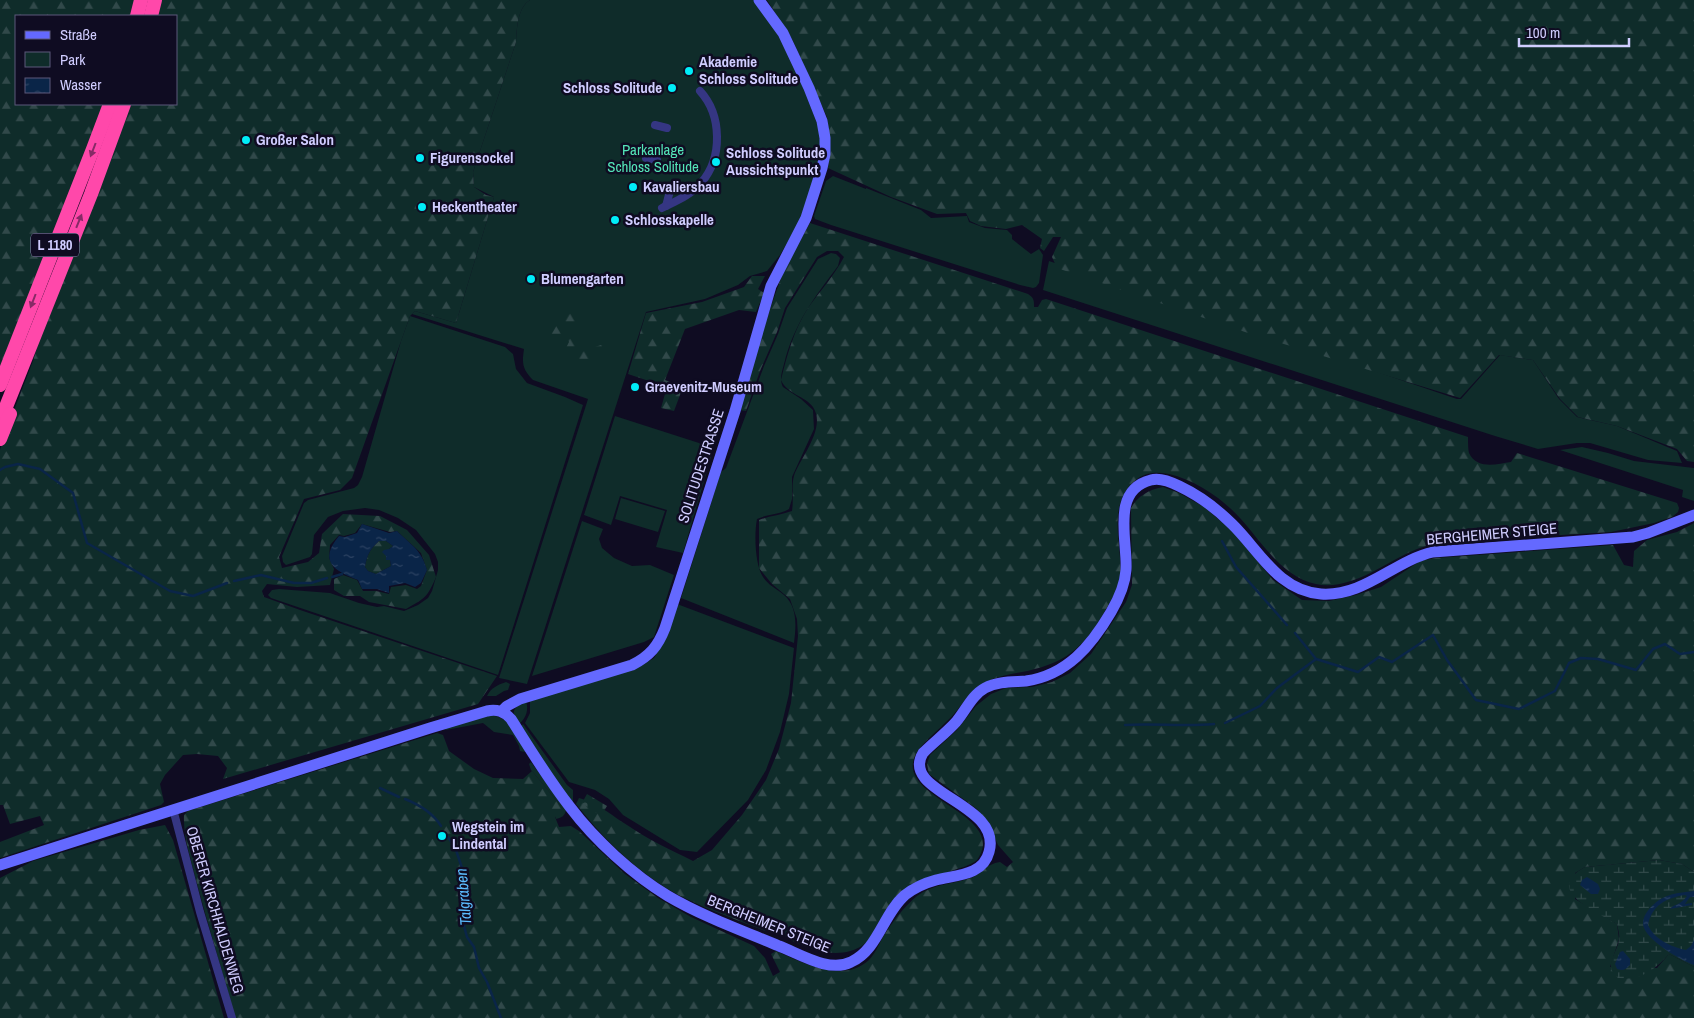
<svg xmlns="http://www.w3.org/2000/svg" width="1694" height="1018" viewBox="0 0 1694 1018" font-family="'Archivo Narrow',sans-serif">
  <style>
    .green { fill: #0f2c2a }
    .forest { fill: url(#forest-firs) }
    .wetland { fill: url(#wetland-marsh) }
    .cemetery { fill: url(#cemetery-stones) }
    .water { fill: url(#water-ripples); fill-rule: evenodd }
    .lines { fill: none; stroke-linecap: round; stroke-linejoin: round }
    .stream { stroke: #0a2548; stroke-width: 2.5 }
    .street { stroke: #353683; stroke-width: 8 }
    .secondary { stroke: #6469ff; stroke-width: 11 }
    .highway { stroke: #ff48aa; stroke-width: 14 }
    .oneway { fill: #872a66 }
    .poi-dot { fill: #00edf8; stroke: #0f0c22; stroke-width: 2 }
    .labels { text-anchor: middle; stroke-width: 5; stroke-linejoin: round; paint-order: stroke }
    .shield { fill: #0f0c22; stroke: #9693bd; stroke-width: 1 }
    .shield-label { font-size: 14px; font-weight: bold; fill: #d0cdff }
    .poi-label { font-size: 15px; font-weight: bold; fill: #d0cdff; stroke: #0f0c22; text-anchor: start }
    .park-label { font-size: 15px; fill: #54e4b8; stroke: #0f0c22 }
    .street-label { font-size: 15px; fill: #d0cdff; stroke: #0f0c22 }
    .water-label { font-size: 16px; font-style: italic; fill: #5bbcff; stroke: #0f0c22 }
  </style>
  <defs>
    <pattern id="forest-firs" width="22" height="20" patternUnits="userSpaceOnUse" patternTransform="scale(1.25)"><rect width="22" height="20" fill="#0f2c2a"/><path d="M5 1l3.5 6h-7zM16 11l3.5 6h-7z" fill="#31494a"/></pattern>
    <pattern id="wetland-marsh" width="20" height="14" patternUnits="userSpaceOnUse" patternTransform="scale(1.25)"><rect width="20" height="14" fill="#0f2c2a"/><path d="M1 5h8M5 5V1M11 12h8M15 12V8" fill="none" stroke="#31494a"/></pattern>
    <pattern id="cemetery-stones" width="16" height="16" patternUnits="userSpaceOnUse" patternTransform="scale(1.25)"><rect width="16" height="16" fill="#0f2c2a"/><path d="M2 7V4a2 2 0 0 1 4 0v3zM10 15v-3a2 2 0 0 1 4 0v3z" fill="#31494a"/></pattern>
    <pattern id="water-ripples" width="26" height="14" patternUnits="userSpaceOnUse" patternTransform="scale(1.25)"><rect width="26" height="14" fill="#0a2548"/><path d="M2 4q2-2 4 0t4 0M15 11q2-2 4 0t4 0" fill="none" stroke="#2d4363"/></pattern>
  </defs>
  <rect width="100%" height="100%" fill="#0f0c22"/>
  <g class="green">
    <path d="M530,0h224l18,24 22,40 28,72 -3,28 -19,57 -20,34 -13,16 -17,5 -12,9 -33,14 -59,13 -119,372 -28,-6 89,-279 -55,-19c-11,-11 -11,-17 -9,-31l-112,-35 3,-3 41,12 38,-126 -20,-10 -1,-15 43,-130c1,-13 1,-34 14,-42z"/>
    <path d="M833,176l33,13v-1l55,22 10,8 36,-2 2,6 16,6 22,2 5,5v4l19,15 8,-5 4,6 -4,28 -3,4 -3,1 -13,-3 -189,-60 -16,-6 -1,-3 12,-35z"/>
    <path d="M831,253l5,1 4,4 -2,8c-24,32 -44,58 -54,98 -2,8 -5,15 -1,23l18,12 12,11 1,19 -22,48v22l-3,10c-10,6 -22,5 -32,10 -3,15 -2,46 6,58 5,8 14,12 21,18 14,12 12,32 10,48l-113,-45 40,-126 5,-4 38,-102 14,-32 9,-26 31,-49z"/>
    <path d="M1049,261l408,138h4l39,-44 33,5 26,39 18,18 40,9 60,25 5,12 -34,-3 -58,-17h-13l-39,6 -43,-13 -452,-146z"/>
    <path d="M410,316l95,31 8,7 3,15 11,14 38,14 18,8 -85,270 -227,-77 -3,-3 4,-5 7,-1 51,4 29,10 18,4 7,-1 20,5 14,-6 10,-7 4,-7 6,-21v-8l-3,-8 -19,-24 -18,-12 -19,-8 -14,-2 -22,3 -15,6 -14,18 -2,19 -2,3 -24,8 -3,-3 -1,-6 22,-53 4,-3 46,-12 4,-3 4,-8 39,-136z"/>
    <path d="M615,416l84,27 13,11 -29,99 -27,-6 11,-37 -47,-14 -9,29 -27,-10z"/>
    <path d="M1582,447l26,6 26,8 60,7v33l-12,-4 1,-7 -123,-40z"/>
    <path d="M621,498l44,13 -7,21 -43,-13z"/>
    <path d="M582,521l21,8 -4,10 3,9 12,10 18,8 18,-1 24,10 -20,62 -10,5 -112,34z"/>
    <path d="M677,604l117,44 -5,46 -9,38 -14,38 -18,30 -51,52 -17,-2 -57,-35 -14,-16 -14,-9 -26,-8 -44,-59 5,-10v-13l111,-34 13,-8 8,-13z"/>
    <path d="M506,682l4,2 -2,6 -4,1 -8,5h-9c4,-8 10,-11 19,-14z"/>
    <path d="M526,701c3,9 0,17 -7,23 -9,-13 -6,-16 7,-23z"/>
    <path d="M486,715c24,0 28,17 40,35l-1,2 -5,-1 -1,-5 -6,-11 -19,-3 -11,-9 -37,7 -2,-2z"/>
    <path d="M523,724l44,61 6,5v11l-2,2 -51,-75z"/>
    <path d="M531,762l35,48c-1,6 -5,8 -10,9l-1,-3 6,-10 -30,-36 -2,-6z"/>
  </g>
  <g class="forest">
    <path d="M0,0h135l-4,16h-115v88h89l-105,268z"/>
    <path d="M160,0h370c-13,8 -13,29 -14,42l-43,130 1,15 12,8 8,2 -38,126 -41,-12 -5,5 -58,162 -12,12 -36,9 -25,58 3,11 26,-6 11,-9 3,-19 21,-20 37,2 27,14 22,25 7,22c-9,21 -11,21 -30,32l-37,-7 -9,-6h-16l-10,-6v-11l9,-4 14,5 6,11h13l13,3 2,-7 15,-2 11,4 4,-3 6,-16 -6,-17 -24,-22 -7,1 -28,-8 -7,9 -11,3 -5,-1 -9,10 -1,13 5,11 -4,16 -33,2 -30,-3 -5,7 2,6 36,13 197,66 -19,28 -255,75 4,-11 -9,-12 -21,-2 -14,1 -18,20 -5,9 4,18 -3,3 -161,53v-16l44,-17 -4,-9 -30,8 -7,-19h-3v-355l2,-6h-1l32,-83 13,-43 83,-214h47v-88h-20z"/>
    <path d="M767,0h927v462l-7,-1 -10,-12 -60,-23 -39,-9 -18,-18 -27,-39 -34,-5 -39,43 -215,-66 -188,-64 -5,-11 9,-20h-8l-9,14 -4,-3 2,-9 -20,-14 -16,4 -25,-3 -11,-5 -4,-8 -29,1 -46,-17 -63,-29 2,-22 -3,-29 -34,-76z"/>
    <path d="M810,223l218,71c6,4 6,6 6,13h4l4,-7 4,-1 422,138c0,4 0,12 1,16 8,17 28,11 42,9l6,-9 160,50 2,5 -1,4 -6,5 -18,6 -43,9 -168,10c-11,2 -22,5 -33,10 -28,13 -61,39 -94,32 -34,-7 -55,-43 -76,-66 -18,-20 -45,-38 -71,-44 -12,-2 -22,-2 -32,5 -26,20 -19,51 -17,79 0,5 1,12 1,17 -3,16 -14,32 -22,46 -20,32 -41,44 -77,51 -13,2 -28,5 -38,11 -14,7 -21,21 -31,32 -9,10 -30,27 -36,37 -25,41 66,56 66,92 0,5 -3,12 -6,16 -7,6 -18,8 -26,11 -19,8 -38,18 -55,28 -7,4 -10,11 -14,18 -6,8 -11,23 -19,28 -15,11 -38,9 -54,3 -13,-5 -26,-9 -31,-22l-5,-3 -8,8 -10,-4c-33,-13 -69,-25 -98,-45 -31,-21 -58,-49 -81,-78l3,-6c22,7 29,15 48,27 20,14 44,25 66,36l19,-11 30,-35 24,-35 13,-31 12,-46 7,-67 -1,-17 -7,-20 -18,-15 -13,-16v-48c10,-4 22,-5 33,-9 2,-11 -1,-25 2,-35 6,-18 33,-48 19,-69 -8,-11 -26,-13 -32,-27 6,-25 13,-50 27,-72 12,-17 26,-32 36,-51l-6,-6h-11l-10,6 -32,51 -8,24 -17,39 -14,40 -7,-1 32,-104 13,-36z"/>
    <path d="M752,276h13l-7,13 6,4 -8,19 -17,-2 -54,19 -20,51 18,7 -9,24 -13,-3 6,-21 -39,-13 18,-61 56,-11 42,-15z"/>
    <path d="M564,303l11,1 2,7 -3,2c1,8 4,13 5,22l4,2v9l9,2 12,-4 3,4 -2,7c-14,3 -26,10 -39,2l-1,-7 4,-8 -3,-5 -12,2 -9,-4 -2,-7c8,-6 16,-5 23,-11z"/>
    <path d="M1163,487l16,6 25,14 28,24 41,49 29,20 27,1 27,-6 25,-8 39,-26 16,-3 177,-13 11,20 9,2 1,-16 13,-11 30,-8 17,-9v349l-12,-8 -23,-4 -74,7 -10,6v26l42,25 2,15 -9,28 47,1 12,-14 25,13v51h-1459c-12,-46 -27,-92 -39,-138 -5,-21 -13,-43 -12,-65l4,-4 249,-78 6,2 6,16 25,18 19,9 30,1 9,-8 29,35 1,7 -7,4 4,10 12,-1 8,5 46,43 33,24 33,19 63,29 11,12 8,18 7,-4 -9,-18 5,-3c27,12 67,33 93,9 6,-6 10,-16 14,-23 10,-16 20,-29 34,-41 16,-12 36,-12 54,-18 12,-5 15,-14 29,-16l7,5 6,-5 -15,-17 -9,-20 -12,-16 -48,-35 -2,-10 3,-9 27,-25 19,-24 15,-12 15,-6 26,-1 20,-5 18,-9 21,-19 35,-52 6,-17 -1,-77c7,-12 17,-18 32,-21z"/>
    <path d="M379,541h7l7,5 -4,3 -3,7 4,4 1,6 -15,8 -8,-3 -3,-4c2,-12 5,-18 14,-26z"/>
    <path d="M165,825l8,15 51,178h-224v-140l33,-17 106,-31z"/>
  </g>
  <path class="wetland" d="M1659,860l23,4 12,8v95l-25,-13c-13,15 -30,28 -51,24 -15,-13 -2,-22 1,-38 1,-5 -1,-11 -2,-16 -20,-12 -75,-34 -32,-57z"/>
  <path class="cemetery" d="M587,794l20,12 -6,10 -19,-13z"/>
  <g class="water">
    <path d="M362,524l27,9 8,-2c15,15 24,18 30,39l-6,13 -6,4 -10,-4 -16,3v7l-12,-4h-15l-4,-9c-24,-9 -40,-19 -19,-44l6,1 12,-4zM379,541h7l7,5 -4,3 -5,1 -2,2 4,4v4h4l1,6 -15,8 -8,-3 -3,-4c2,-12 5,-18 14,-26z"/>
    <path d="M1587,877l11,7 2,5 -2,5h-7l-11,-9 2,-5z"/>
    <path d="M1694,891v6h-4l-5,7 7,-1v2l-22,4c3,-5 10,-3 17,-13l-2,-1c-19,3 -33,10 -37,30 6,14 23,22 38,25l5,-4 3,-6v25c-14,-5 -44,-23 -50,-37 -5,-13 12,-28 23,-32 8,-3 19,-4 27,-5z"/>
    <path d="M1623,951l7,8v6c-5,5 -7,6 -13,4l-2,-5 5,-12z"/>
  </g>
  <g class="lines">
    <g class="stream">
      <path d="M0,470l5,-3 13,-3 22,5 33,24 14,50 83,48 23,5 34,-13"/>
      <path d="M1222,541l14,26 51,58"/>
      <path d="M332,577l10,-3"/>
      <path d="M234,581l27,-6 33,8h17l16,-5"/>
      <path d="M1295,633l21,26 42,13 21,-15 13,5 41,-27 14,25 29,40 43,9 36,-18 14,-28 12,-5 17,1 38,11 17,-21 12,-5 15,10 14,-2"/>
      <path d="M1225,723l35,-17 17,-18 39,-29"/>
      <path d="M1125,725c29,-2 59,2 89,-1"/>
      <path d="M380,788l19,9"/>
      <path d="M405,799c15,6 28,14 36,27"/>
      <path d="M445,833l10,14 9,27 2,32 -2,20 3,11 7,10 5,21 8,14 14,36"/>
    </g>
    <g class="street">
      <path d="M655,125l12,3"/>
      <path d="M646,158l11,2"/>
      <path d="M666,206l5,-19"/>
      <path d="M662,208c14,-7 29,-13 39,-25 22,-25 21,-68 -1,-92"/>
      <path d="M173,809l27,103 32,106"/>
    </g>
    <g class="secondary">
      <path d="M502,711l5,-5 13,-7 112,-34c18,-9 26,-19 33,-37l70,-217 36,-125 35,-68 16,-50 3,-14v-16l-3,-17 -13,-33 -26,-55 -24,-33"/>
      <path d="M0,865l430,-137 57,-17c10,-2 17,0 24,8 19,30 37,60 59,88 25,33 63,68 98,89 34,20 75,35 111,50 21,8 50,27 72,16 27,-12 32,-48 54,-67 9,-7 20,-12 31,-15 19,-5 47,-4 53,-28 14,-49 -90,-59 -66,-99 11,-11 23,-20 33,-31 10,-12 16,-27 29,-34 13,-7 28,-6 41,-7 41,-6 65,-35 85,-69 7,-12 14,-27 15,-42 2,-28 -16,-80 25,-90 9,-3 20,2 28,6 19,9 38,23 53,38 27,26 46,67 89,70 43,3 73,-33 112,-42l200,-15 15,-4 46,-18"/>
    </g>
    <g class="highway">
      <path d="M137,16l4,-16"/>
      <path d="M151,16l4,-16"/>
      <path d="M0,385l93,-236 17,-45"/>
      <path d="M0,422l91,-228 33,-90"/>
      <path d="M0,439l10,-25"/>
    </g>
  </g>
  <defs><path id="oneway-solid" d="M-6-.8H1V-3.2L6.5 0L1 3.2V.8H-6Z" transform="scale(1.25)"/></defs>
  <g class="oneway">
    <use href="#oneway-solid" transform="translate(93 150) rotate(111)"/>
    <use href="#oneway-solid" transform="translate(79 221) rotate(-68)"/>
    <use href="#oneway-solid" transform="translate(33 301) rotate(111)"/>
  </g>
  <g class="poi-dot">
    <circle cx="689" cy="71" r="5"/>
    <circle cx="672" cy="88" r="5"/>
    <circle cx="246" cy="140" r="5"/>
    <circle cx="420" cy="158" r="5"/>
    <circle cx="716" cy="162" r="5"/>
    <circle cx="633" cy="187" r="5"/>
    <circle cx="422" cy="207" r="5"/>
    <circle cx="615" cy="220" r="5"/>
    <circle cx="531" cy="279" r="5"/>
    <circle cx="635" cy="387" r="5"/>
    <circle cx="442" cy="836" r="5"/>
  </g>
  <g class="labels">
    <rect class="shield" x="31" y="233.5" width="48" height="23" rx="4"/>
    <g class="shield-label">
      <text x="55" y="250">L 1180</text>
    </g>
    <g class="poi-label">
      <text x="699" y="67">Akademie<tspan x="699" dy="17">Schloss Solitude</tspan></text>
      <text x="662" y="93" text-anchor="end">Schloss Solitude</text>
      <text x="256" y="145">Großer Salon</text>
      <text x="726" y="158">Schloss Solitude<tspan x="726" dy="17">Aussichtspunkt</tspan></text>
      <text x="430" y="163">Figurensockel</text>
      <text x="643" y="192">Kavaliersbau</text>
      <text x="432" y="212">Heckentheater</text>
      <text x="625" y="225">Schlosskapelle</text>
      <text x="541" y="284">Blumengarten</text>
      <text x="645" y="392">Graevenitz-Museum</text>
      <text x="452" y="832">Wegstein im<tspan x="452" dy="17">Lindental</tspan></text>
    </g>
    <g class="park-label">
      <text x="653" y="155">Parkanlage<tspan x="653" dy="17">Schloss Solitude</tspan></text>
    </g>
    <g class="street-label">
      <text transform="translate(701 466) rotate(-72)" y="5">SOLITUDESTRASSE</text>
      <text transform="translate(1492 534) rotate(-5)" y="5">BERGHEIMER STEIGE</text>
      <text transform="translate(215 910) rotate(74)" y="5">OBERER KIRCHHALDENWEG</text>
      <text transform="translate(769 924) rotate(22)" y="5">BERGHEIMER STEIGE</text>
    </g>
    <g class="water-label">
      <text transform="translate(463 897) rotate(-95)" y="6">Talgraben</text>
    </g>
  </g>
  <rect x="15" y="15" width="162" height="90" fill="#0f0c22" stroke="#5c597a"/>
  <rect x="25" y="31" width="25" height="8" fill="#6469ff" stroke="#5c597a"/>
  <text x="60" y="40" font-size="15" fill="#d0cdff">Straße</text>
  <rect x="25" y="52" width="25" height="15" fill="#0f2c2a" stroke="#5c597a"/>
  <text x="60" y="65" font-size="15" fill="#d0cdff">Park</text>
  <rect x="25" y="78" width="25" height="15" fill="url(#water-ripples)" stroke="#5c597a"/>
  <text x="60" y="90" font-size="15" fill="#d0cdff">Wasser</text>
  <path d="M1519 38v8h110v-8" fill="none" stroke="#d0cdff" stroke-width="2.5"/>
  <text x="1526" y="38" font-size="15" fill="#d0cdff" stroke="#0f0c22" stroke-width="4" paint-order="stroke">100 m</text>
</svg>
